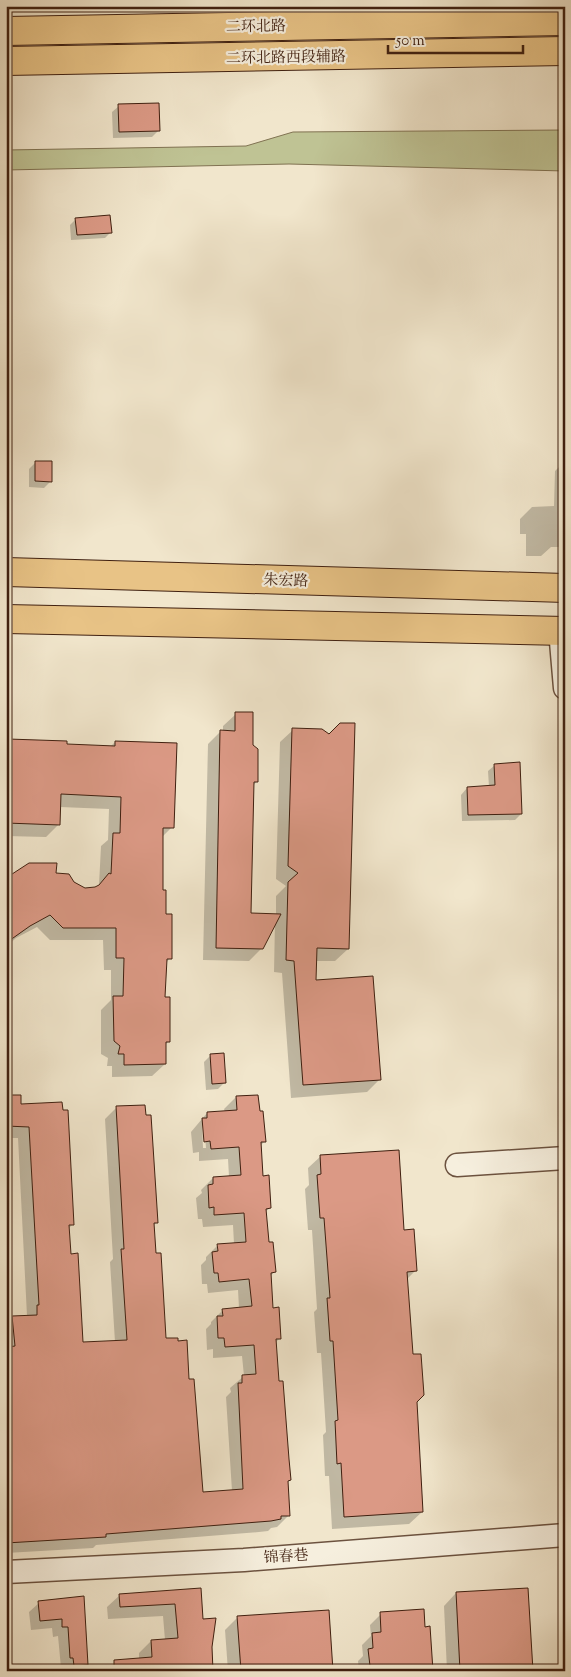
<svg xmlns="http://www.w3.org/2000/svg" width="571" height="1677" viewBox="0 0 571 1677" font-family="'Sorts Mill Goudy','Noto Serif SC',serif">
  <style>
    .green { fill: #bfc394; stroke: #807252 }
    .shadow { fill: #0003; fill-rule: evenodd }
    .building { fill: #db9985; stroke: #402010 }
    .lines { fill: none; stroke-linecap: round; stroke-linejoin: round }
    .minor-casing { stroke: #6c523f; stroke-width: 25 }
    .major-casing { stroke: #402010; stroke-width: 30 }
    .highway-casing { stroke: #402010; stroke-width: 30 }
    .minor { stroke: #f6efde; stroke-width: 22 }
    .major { stroke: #e8c386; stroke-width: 28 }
    .highway { stroke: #e8c386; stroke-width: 28 }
    .labels { text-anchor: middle; stroke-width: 4.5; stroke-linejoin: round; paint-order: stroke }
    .street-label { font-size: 15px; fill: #402010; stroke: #f6efde }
  </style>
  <rect width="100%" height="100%" fill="#f1e6cc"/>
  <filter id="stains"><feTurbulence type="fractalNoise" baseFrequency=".004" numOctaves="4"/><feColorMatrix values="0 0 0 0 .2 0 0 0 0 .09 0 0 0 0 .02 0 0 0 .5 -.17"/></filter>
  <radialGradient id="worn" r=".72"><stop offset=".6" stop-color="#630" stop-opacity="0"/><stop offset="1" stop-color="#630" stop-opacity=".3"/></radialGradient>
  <path class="green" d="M565,130v41l-276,-7 -283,6v-20l240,-4 47,-14z"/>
  <g class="shadow">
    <path d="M119,106l40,24 -7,7 -39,1 -1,-26z"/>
    <path d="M76,219l35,13 -6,6 -34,2 -1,-15z"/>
    <path d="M565,461v86h-14l-10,9h-15v-22h-6v-15l12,-12 22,-1 1,-35z"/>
    <path d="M36,462l15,19 -7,7 -15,-1v-18z"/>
    <path d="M236,714l15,31 6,36 -4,5 -3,128 26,1v-19l10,-10 -10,-7 4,-137 13,-12 55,219 -13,12h-20v20l65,98 -13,13 -76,6 -9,-125 -8,-1 1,-51 -13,27 -13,13 -46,-1 5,-216 13,-13 2,1v-6z"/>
    <path d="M9,740l57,6 44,1 5,-5 57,85 -10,10 -1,54 9,67 -4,5 -2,35 5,43 -4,4v19l-13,12 -40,1v-11h-5l1,-8 -7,-4v-44l10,-10v-30h-7l-1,-30h-53l-13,-13 -21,11 -10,9v-67l49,-6 30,15 11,-1 3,-3 2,-39 7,-6 1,-31 -49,-2 -1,17 -13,13 -40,-1v-94z"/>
    <path d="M495,765l26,49 -6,6 -53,1 -1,-26 6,-7 22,-1 -1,-16z"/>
    <path d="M211,1055l14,27 -7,7 -12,1 -2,-28z"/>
    <path d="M6,1096l14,10 53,118 -5,5 13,115 34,-2 -5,-80 3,-3 -8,-140 12,-12 40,115 -4,4 2,28 10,86 23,40 14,113 30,-2 -6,-94 5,-5 -1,-4 14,-12 -2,-20 -29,2v-9l-6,1 -1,-21 5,-5v-2l12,-12 16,-2 -1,-18 -30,3 -1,-9h-5l-1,-19 5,-5v-3l12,-12 16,-1 -1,-19 -30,2 -1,-8h-4l-2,-21 6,-5 -1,-3 12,-12 16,-1 -1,-18 -29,2v-9l-6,1 -2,-21 16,-19 18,-1 -1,-3 12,-12 28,45 -4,4 2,31 8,31 -5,4 2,31 7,29 -4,5 2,32 8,29 -5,5 3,39 11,98 -2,3 2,32 -12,12 -6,1 -3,3 -9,1 -163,13 -3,3 -87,5v-229l7,-7 14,-1 -9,-178h-12zM202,1123h2l2,25h-3z"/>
    <path d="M321,1156l82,75 12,40 -9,9 16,232 -13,12 -77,5 -3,-53h-4l-2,-41 3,-3 -5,-79h-4l-3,-41 3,-3 -5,-79h-4l-3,-41 4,-4 -1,-17z"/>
    <path d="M200,1590l2,30 9,27 1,24 -73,-12v-6l12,-12 14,-1 -2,-24 -55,3 -1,-12 13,-12z"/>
    <path d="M456,1593l76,78h-85l-3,-65z"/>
    <path d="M82,1598l5,67 -6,6h-17v-4l-3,1 -3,-32 -5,1 -1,-9 -21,2 -2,-18 10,-9z"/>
    <path d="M381,1614l50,57h-72l-1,-10 5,-5 -1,-11 9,-9 -1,-11z"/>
    <path d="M238,1617l94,54h-104l-3,-41z"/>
  </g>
  <g class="building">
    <path d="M159,103l1,28 -41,1 -1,-28z"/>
    <path d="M110,215l2,18 -35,2 -2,-17z"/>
    <path d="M35,461h17v21l-17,-1z"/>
    <path d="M235,712h18v33l5,4v33h-4l-3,131 30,1 -18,35 -47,-1 4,-218 15,1z"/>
    <path d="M340,723h15l-6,226 -32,-1 -1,32 57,-4 8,104 -78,5 -9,-124 -8,-1 2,-78 10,-9 -10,-7 4,-138 30,1 7,5z"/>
    <path d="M8,739l59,2v3l48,2v-5l62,2 -3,85h-11v62h3v24h6v45h-5l-2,38h5v45h-4v22l-42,1v-11h-6l2,-8 -6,-5 -1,-45h10l1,-38h-8v-30h-53l-13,-13 -20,11 -24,17v-65l23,-15h28l-1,10 13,1 5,8 11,6 10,-1 4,-2 10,-12 2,1 2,-41h7l1,-36 -60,-3 -1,31 -54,-2z"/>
    <path d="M520,762l2,52 -54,1 -1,-28 28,-2 -1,-21z"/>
    <path d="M224,1053l2,30 -14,1 -2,-30z"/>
    <path d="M6,1095h15v9l41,-2 1,8h5l6,115h-5l2,29 7,-1 5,89 44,-2 -6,-91h3l-8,-143 29,-1 1,10h5l7,108h-4l2,30h5l5,85h12v3l9,-1 2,39h5l9,113 40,-3 -5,-106h4v-8l14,-1 -2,-29 -29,2 -1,-9h-6l-1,-22h6l-1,-7 30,-3 -3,-27 -30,3 -1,-9h-4l-2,-21 6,-1 -1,-7 29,-2 -2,-29 -30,2v-8l-5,1 -1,-23 5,-1v-7l28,-2 -2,-28 -28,2 -1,-8 -6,1 -2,-24h5v-6l30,-2 -1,-14 22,-1 2,16h3l3,31h-5l2,34 6,-1 2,33 -5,1 3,33h4l3,30 -5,1 2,35 6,-1 2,32h-5l3,42h4l6,78 2,21 -3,1 2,35h-9v3l-10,2 -165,13v3l-100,6v-182h2v-14l7,-1 -3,-30 25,-1v-10h2l-10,-178 -23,-1z"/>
    <path d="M399,1150l5,80 10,-1 3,42 -10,1 6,82h8l3,41 -7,7 6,110 -79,5 -3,-54 -4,1 -2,-43 3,-1 -5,-79h-3l-3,-43h3l-6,-80h-4l-3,-43 4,-1 -1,-19z"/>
    <path d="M201,1588l2,31 13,-1 -4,29 1,24h-99v-11l38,-3 -1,-17 27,-2 -3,-34 -55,3 -1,-13z"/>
    <path d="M528,1588l5,83h-73l-4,-79z"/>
    <path d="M84,1596l4,69 -14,1 -1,-8h-3l-2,-31h-6v-8l-22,2 -2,-20z"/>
    <path d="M424,1609l1,18 5,-1 3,45h-58v-5h-5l-2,-17 5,-1 -1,-15 9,-1 -1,-20z"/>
    <path d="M329,1610l4,61h-92l-4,-55z"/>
  </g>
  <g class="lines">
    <defs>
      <g id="minor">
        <path d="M560,630l5,58"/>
        <path d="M457,1165l108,-7"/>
        <path d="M6,1572l238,-12 321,-25"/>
      </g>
      <g id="major">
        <path d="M6,61l559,-10"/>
        <path d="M6,572l559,16"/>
        <path d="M6,619l559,12"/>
      </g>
      <path id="highway" d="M6,31l559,-10"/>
    </defs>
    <use href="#minor" class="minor-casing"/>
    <use href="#major" class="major-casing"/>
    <use href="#highway" class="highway-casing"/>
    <use href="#minor" class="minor"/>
    <use href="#major" class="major"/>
    <use href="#highway" class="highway"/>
  </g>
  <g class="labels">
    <g class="street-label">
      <text transform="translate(256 26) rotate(-1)" y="5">二环北路</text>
      <text transform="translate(286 57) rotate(-1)" y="5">二环北路西段辅路</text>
      <text transform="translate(286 580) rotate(2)" y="5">朱宏路</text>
      <text transform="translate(286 1556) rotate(-4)" y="5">锦春巷</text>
    </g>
  </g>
  <rect width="571" height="1677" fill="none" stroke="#f1e6cc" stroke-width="25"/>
  <rect x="8" y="8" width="556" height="1662" fill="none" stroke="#402010" stroke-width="2.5"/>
  <rect x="12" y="12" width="546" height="1652" fill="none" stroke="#402010"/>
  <path d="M388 45v8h135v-8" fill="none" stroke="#402010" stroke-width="2.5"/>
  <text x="396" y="45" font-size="15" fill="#402010" stroke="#f6efde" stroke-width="4" paint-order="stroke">50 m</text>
  <rect width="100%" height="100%" filter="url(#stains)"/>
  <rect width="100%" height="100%" fill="url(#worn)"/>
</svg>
